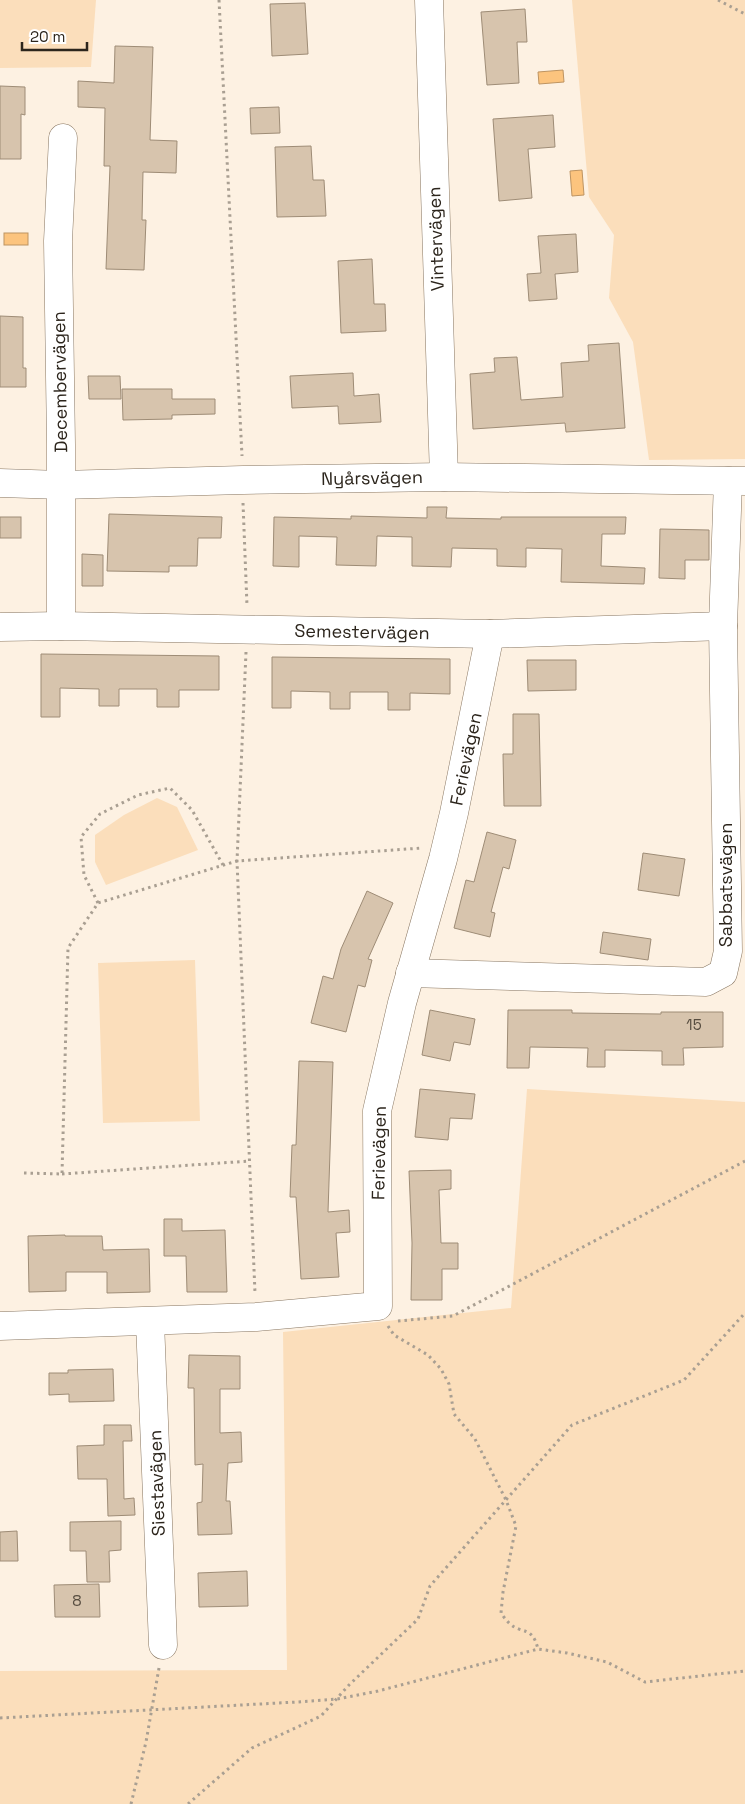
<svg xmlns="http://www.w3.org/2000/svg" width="745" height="1804" viewBox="0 0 745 1804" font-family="'Space Grotesk',sans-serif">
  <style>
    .green { fill: #fbdebb }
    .water { fill: #fcc47e; stroke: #be9461 }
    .building { fill: #d7c4ad; stroke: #9e8c76 }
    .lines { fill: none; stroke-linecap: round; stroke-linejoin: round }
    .minor-casing { stroke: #897762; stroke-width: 29 }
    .path { stroke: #a99f92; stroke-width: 3; stroke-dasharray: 2.5 4; stroke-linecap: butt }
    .minor { stroke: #fff; stroke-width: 28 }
    .labels { text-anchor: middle; stroke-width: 4; stroke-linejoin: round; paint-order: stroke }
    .number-label { font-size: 15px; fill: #574d40 }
    .street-label { font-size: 18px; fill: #2c251c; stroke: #fff }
  </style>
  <rect width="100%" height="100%" fill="#fdf1e2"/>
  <g class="green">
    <path d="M0,0h96l-5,67 -91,1z"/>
    <path d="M572,0h173v459l-96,1 -16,-118 -24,-44 5,-63 -25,-38z"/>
    <path d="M157,798l20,9 21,43 -92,35 -11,-23v-27l29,-20z"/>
    <path d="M195,960l5,161 -97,2 -5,-160z"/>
    <path d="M527,1089l218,13v702h-745v-133l287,-1 -4,-338 228,-24z"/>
  </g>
  <g class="water">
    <path d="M563,70l1,12 -25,2 -1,-12z"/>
    <path d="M582,170l2,25 -12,1 -2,-25z"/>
    <rect x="4" y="233" width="24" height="12"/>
  </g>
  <g class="building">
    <path d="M305,3l3,51 -36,2 -2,-52z"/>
    <path d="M525,9l2,33h-10l2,41 -32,2 -6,-73z"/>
    <path d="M115,46l38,1 -3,93 27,1 -1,32 -33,-1 -1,48h4l-2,50 -38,-1 4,-103h-6l1,-58 -27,-1v-26l36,2z"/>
    <path d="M0,86l25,1v28l-4,-1v45h-21z"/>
    <path d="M279,107l1,26 -29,1 -1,-26z"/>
    <path d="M553,115l2,32 -27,2 4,49 -33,3 -6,-82z"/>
    <path d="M311,146l2,34h11l2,36 -49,1 -2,-70z"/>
    <path d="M576,234l2,38 -23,2 2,25 -28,2 -2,-27 14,-1 -3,-37z"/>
    <path d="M372,259l2,45h11l1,27 -45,2 -3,-72z"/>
    <path d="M0,316l23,1v51h3v19h-26z"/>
    <path d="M619,343l6,85 -59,4 -1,-9 -92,6 -3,-55 25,-2 -1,-14 23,-1 4,43 42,-3 -2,-34 28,-2 -1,-16z"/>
    <path d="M353,373l1,23 25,-2 2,28 -42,2 -1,-18 -46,2 -2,-32z"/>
    <path d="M88,376h32l1,23h-32z"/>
    <path d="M122,389h50v10h43v15l-43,1v4l-49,1z"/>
    <path d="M427,507h20l-1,11 55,1v-2h125l-1,17h-23l-1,32 44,2 -1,16 -83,-2 1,-33 -36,-1v19l-29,-1v-17l-45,-1 -1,19 -39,-1v-29l-35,-1 -1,30 -40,-1 1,-28 -38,-1v31l-26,-1 1,-49 77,2v-3l76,2z"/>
    <path d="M109,514l113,3 -1,21h-23l-1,28h-28v6l-62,-1z"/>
    <rect x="0" y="517" width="21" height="21"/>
    <path d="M660,529l49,1v30h-24v19l-26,-1z"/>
    <path d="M82,554l21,1v31h-21z"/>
    <path d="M41,654l178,2v34h-40v17h-22v-18h-38v17h-20v-17l-39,-1v29h-19z"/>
    <path d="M272,657l178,2v35l-40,-1v17h-22v-18h-38v17h-20v-17l-39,-1v17h-19z"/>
    <path d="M527,660h49v30l-48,1z"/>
    <path d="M513,714h26l2,92h-37l-1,-52h10z"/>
    <path d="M487,832l29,8 -7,29 -6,-2 -12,45 4,1 -5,24 -36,-9 12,-48 8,2z"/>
    <path d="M643,853l42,6 -6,37 -41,-6z"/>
    <path d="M367,891l26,12 -25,56 4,1 -7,27 -7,-2 -12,47 -35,-9 12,-47 10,3 8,-30z"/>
    <path d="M603,932l48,7 -3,21 -48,-7z"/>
    <path d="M430,1010l45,9 -5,26 -16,-3 -4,19 -28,-6z"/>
    <path d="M508,1010h64v3l89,1v-2h62v35l-40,1 1,17h-22v-14l-57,-1v17h-18l1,-19 -58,-1 -1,21h-22z"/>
    <path d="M299,1061l34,1 -5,150 21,-2 1,22 -14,1 3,44 -38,2 -5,-82h-6l2,-52h4z"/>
    <path d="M420,1089l55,5 -3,25 -22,-1 -2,22 -33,-3z"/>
    <path d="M451,1170v19l-12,1 2,53h17v26h-16v31h-31l1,-57 -3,-72z"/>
    <path d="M164,1219h18v12l43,-1 2,62h-40l-1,-36h-22z"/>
    <path d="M65,1235v1h37l1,14 46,-1 1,43 -43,1v-21h-41v19l-37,1 -1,-56z"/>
    <path d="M189,1355l51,1v33h-20v44l21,-1 1,30 -14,1 -2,38h4l2,33 -34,1 -1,-32 5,-1 1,-38 -8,1 -1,-77h-6z"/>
    <path d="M113,1369l1,32 -45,1v-8l-20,1v-22h19v-3z"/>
    <path d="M104,1425h27l1,16h-9l1,58 10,-1 1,17 -27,1 -1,-37h-29l-1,-33 27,-1z"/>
    <path d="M121,1521v29l-12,1 1,31h-23l-1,-31h-16v-29z"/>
    <path d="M17,1531l1,30h-18v-29z"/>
    <path d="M247,1571l1,35 -49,1 -1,-34z"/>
    <path d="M99,1584l1,33h-45l-1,-32z"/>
  </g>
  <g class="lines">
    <defs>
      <g id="minor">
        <path d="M429,0l15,477"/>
        <path d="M0,483l61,2 182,-5 201,-3 301,4"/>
        <path d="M61,626v-182l-3,-203 5,-103"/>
        <path d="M0,627l61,-1 429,8 233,-8"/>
        <path d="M410,973l296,9 17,-9 5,-22 -5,-325 5,-145"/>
        <path d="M150,1322l13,323"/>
        <path d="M0,1326l256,-9 122,-11 -1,-195 25,-108 41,-144 11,-46 36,-179"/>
      </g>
    </defs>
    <use href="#minor" class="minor-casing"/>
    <g class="path">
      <path d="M219,0l23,456"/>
      <path d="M718,0l27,14"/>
      <path d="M243,503l4,103"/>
      <path d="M246,652l-9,209 18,432"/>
      <path d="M98,903l-14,-28 -3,-38 19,-23 38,-19 32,-7 22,22 31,55"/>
      <path d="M24,1173l38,1 6,-226 30,-45 139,-42 185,-13"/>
      <path d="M62,1174l188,-13"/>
      <path d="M398,1321l55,-5 292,-155"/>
      <path d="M388,1326l6,9 34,20 13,14 8,15 5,30 21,25 31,61 10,26 -13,66 -2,21c2,3 5,7 8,10 13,12 23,2 29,26"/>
      <path d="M0,1718l297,-16 40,-3 41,-8 160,-42 29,4 40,9 38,20 100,-11"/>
      <path d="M131,1804l15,-62 13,-74"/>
      <path d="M188,1804l64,-56 69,-32 28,-31 69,-66 12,-33 142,-161 112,-45 61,-67"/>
    </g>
    <use href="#minor" class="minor"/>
  </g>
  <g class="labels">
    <g class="number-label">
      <text x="694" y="1030">15</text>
      <text x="77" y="1606">8</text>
    </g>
    <g class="street-label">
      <text transform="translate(436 239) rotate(-92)" y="6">Vintervägen</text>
      <text transform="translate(60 382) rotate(-91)" y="6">Decembervägen</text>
      <text transform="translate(372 478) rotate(-1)" y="6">Nyårsvägen</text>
      <text transform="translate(362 632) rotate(1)" y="6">Semestervägen</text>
      <text transform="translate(466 759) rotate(-78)" y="6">Ferievägen</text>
      <text transform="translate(726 885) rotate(-90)" y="6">Sabbatsvägen</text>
      <text transform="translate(379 1153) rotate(-89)" y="6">Ferievägen</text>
      <text transform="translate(157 1483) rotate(-92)" y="6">Siestavägen</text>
    </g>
  </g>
  <path d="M22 42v8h65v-8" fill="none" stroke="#2c251c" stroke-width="2.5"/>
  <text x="30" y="42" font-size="15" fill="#2c251c" stroke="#ffffff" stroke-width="4" paint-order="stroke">20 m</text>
</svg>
